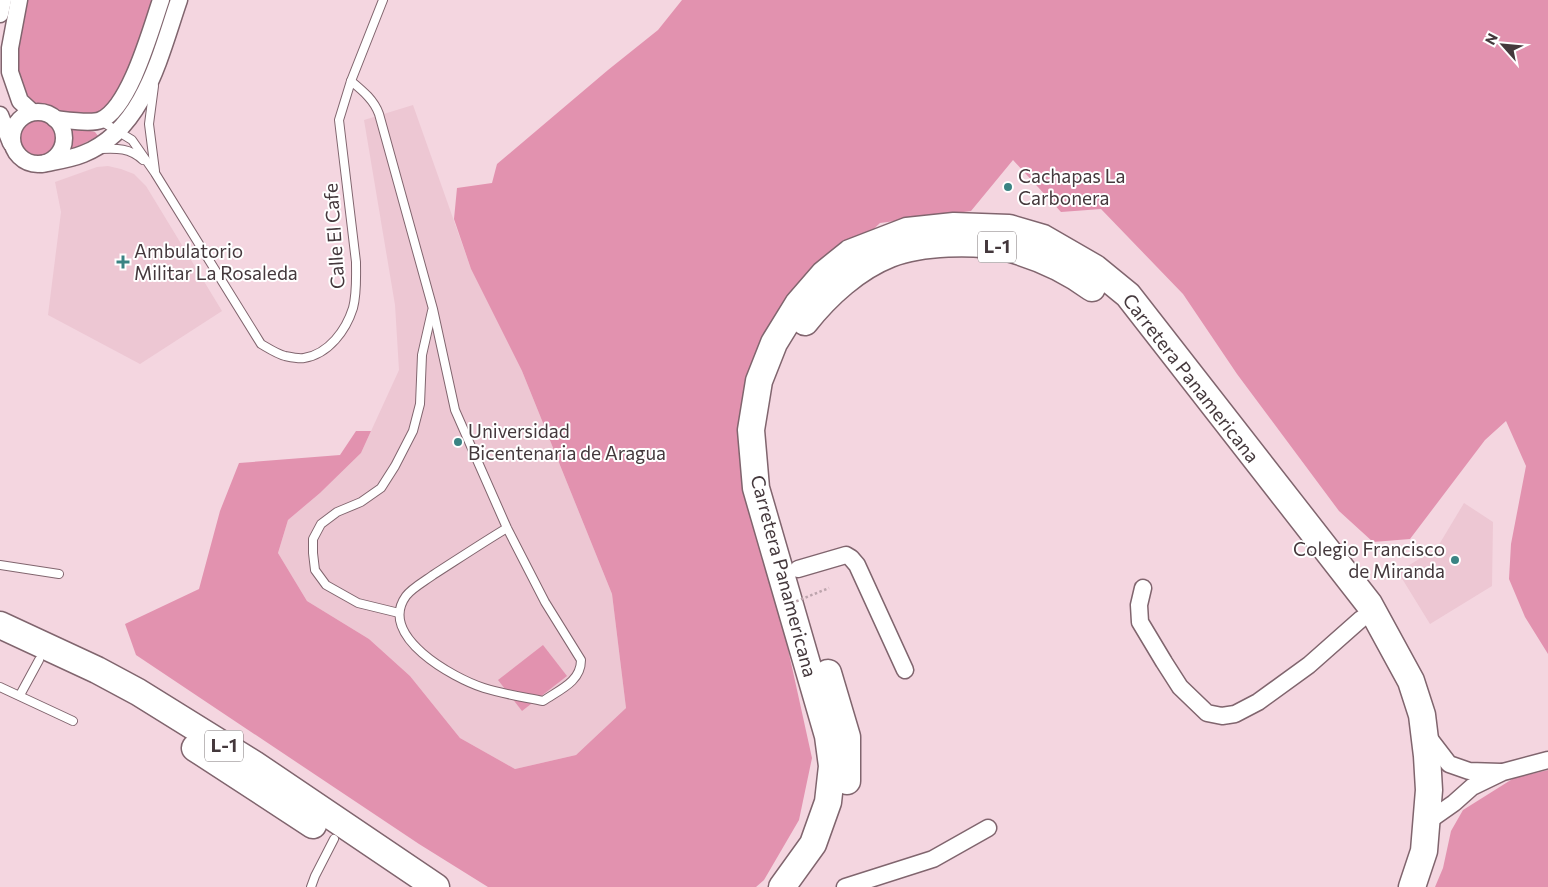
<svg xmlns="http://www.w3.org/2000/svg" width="1548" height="887" viewBox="0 0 1548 887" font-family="Commissioner,sans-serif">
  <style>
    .built { fill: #edc7d3 }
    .green { fill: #e292af }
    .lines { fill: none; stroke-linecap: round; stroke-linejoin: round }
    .service-casing { stroke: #80656e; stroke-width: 10 }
    .minor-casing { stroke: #80656e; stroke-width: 19 }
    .primary-casing { stroke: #80656e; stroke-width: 29 }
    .service { stroke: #fff; stroke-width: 8 }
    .minor { stroke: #fff; stroke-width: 16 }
    .primary { stroke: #fff; stroke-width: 26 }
    .path-bridge { stroke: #bca4ac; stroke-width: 2.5; stroke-dasharray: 2.5 2.5; stroke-linecap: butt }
    .poi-dot { fill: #3a8383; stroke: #fff; stroke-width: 2 }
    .labels { text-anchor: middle; stroke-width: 4; stroke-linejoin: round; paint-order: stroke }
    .shield { fill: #fff; stroke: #7c7476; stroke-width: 1 }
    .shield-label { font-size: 18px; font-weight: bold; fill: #44383c }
    .poi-label { font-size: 19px; fill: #44383c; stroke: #fff; text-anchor: start }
    .street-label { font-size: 19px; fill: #44383c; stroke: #fff }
  </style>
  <rect width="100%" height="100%" fill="#f4d6e0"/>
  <g class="built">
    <path d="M413,105l58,164 51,102 90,223 14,114 -50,47 -61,14 -55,-31 -50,-62 -41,-37 -62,-38 -29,-48 10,-33 32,-27 41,-40 38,-83 -4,-65 -31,-185z"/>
    <path d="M108,166l13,3 13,5 12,12 76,125 -82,53 -92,-49 13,-103 -6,-30 42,-15z"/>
    <path d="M1464,503l29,19 -1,64 -62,38 -32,-52 39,-24z"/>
  </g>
  <g class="green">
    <path d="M19,0h135c-11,32 -19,67 -39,95 -2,4 -5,10 -8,13 -19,17 -65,-1 -84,-12l-7,-26z"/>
    <path d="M682,0h866v654l-23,-37 -16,-38 2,-35 15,-78 -20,-45 -21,19 -75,99 -37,3 -34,-31 -102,-137 -54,-80 -82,-85 -40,3 -48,-52 -42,51 -91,12 -87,82 -35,68 11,198 19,78 24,109 -13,62 -35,60 -8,7h-268l-69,-43 -283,-189 -11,-31 74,-35 21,-78 19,-48 101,-8 16,-24h15l-10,22 -41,40 -32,27 -10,33 29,48 62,38 41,37 50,62 55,31 61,-14 50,-47 -14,-114 -90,-223 -51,-102 -17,-50 3,-31 35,-5 5,-19 111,-94 50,-40z"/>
    <circle cx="38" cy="139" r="20"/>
    <path d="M70,127l25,5 3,4 -27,14 2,-15z"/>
    <path d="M543,645l24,31 -45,35 -24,-31z"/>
    <path d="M1548,770v117h-113l8,-19 8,-37 12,-21 51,-32z"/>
  </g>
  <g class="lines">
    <defs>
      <g id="service">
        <path d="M351,81c12,10 23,19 28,33l54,195 22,101 52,118 38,74 36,58c0,22 -22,30 -38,41 -20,-4 -40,-7 -59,-13 -31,-10 -107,-52 -78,-92 6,-8 19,-15 27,-21 25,-16 49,-32 74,-47"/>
        <path d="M154,86l-5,38 6,47"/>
        <path d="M101,121l31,19 23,33 106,171c7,4 16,10 24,12 5,1 14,3 19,2 25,-4 42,-28 49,-50 4,-15 3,-31 3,-46l-17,-142 12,-39 32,-81"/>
        <path d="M100,149c17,-1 30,-1 43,11"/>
        <path d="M0,565l59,9"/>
        <path d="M399,613l-41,-10 -32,-18 -11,-15 -2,-17v-14l8,-15 16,-12 24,-10 20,-14 14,-22 18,-35 7,-27 2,-49 10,-44"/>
        <path d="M0,687l73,34"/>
        <path d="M20,695l19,-35"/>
        <path d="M311,887l4,-11 19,-37"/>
      </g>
      <g id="minor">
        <path d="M19,0l-9,48v24l10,29 12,11"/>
        <path d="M0,14l3,-14"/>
        <circle cx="38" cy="138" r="26"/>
        <path d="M0,115l11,28"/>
        <path d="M55,119c10,1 37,5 46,1 29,-13 50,-91 60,-120"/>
        <path d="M42,164c14,-3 29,-5 41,-10 61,-24 77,-99 96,-154"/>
        <path d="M798,569l48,-14 5,3 6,7 48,105"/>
        <path d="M1143,588l-4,17 1,17 24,40 16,25 27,26 15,3 13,-2 23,-12 51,-37 52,-46"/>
        <path d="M1426,734l23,30 20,7 32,1"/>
        <path d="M1427,822l27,-19 18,-16 31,-15 45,-12"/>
        <path d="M845,887l88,-28 55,-31"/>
      </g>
      <g id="primary">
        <path d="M805,322c22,-28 52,-55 85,-68 30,-12 85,-14 117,-6 30,8 61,22 85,40"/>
        <path d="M0,625l97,45 41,22 116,72 182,123"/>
        <path d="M828,673l19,64v44"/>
        <path d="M195,748l118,77"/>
        <path d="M782,887l31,-43 15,-42 4,-36 -4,-30 -72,-248 -5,-58 8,-49 15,-38 24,-39 26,-30 26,-21 57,-22 47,-5 55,2 34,10 52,30 33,27 241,309 42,77 11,34 5,41 2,34 -5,61 -12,36"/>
      </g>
    </defs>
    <use href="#service" class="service-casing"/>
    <use href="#minor" class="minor-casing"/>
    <use href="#primary" class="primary-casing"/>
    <use href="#service" class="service"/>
    <use href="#minor" class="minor"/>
    <use href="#primary" class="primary"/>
    <path class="path-bridge" d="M787,605l42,-17"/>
  </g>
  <g class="poi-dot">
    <circle cx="1008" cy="187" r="5"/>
    <path d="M120.5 254.5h5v5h5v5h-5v5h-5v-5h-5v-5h5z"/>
    <circle cx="458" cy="442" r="5"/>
    <circle cx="1455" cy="560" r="5"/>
  </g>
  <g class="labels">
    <g class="shield">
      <rect x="978" y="231.5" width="38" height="31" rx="4"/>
      <rect x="205" y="730.5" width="38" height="31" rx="4"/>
    </g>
    <g class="shield-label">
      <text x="997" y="253">L-1</text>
      <text x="224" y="752">L-1</text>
    </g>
    <g class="poi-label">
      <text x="1018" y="183">Cachapas La<tspan x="1018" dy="22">Carbonera</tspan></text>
      <text x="134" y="258">Ambulatorio<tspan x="134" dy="22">Militar La Rosaleda</tspan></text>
      <text x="468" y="438">Universidad<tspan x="468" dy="22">Bicentenaria de Aragua</tspan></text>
      <text x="1445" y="556" text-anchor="end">Colegio Francisco<tspan x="1445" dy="22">de Miranda</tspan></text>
    </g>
    <g class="street-label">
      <text transform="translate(334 236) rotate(-94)" y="7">Calle El Cafe</text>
      <text transform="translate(1191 378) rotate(52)" y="7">Carretera Panamericana</text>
      <text transform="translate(784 576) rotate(75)" y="7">Carretera Panamericana</text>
    </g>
  </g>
  <g transform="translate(1503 45) rotate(297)" stroke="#ffffff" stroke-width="4" paint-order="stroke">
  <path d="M0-4L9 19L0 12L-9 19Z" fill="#44383c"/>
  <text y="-8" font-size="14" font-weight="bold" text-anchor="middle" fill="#44383c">N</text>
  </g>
</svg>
